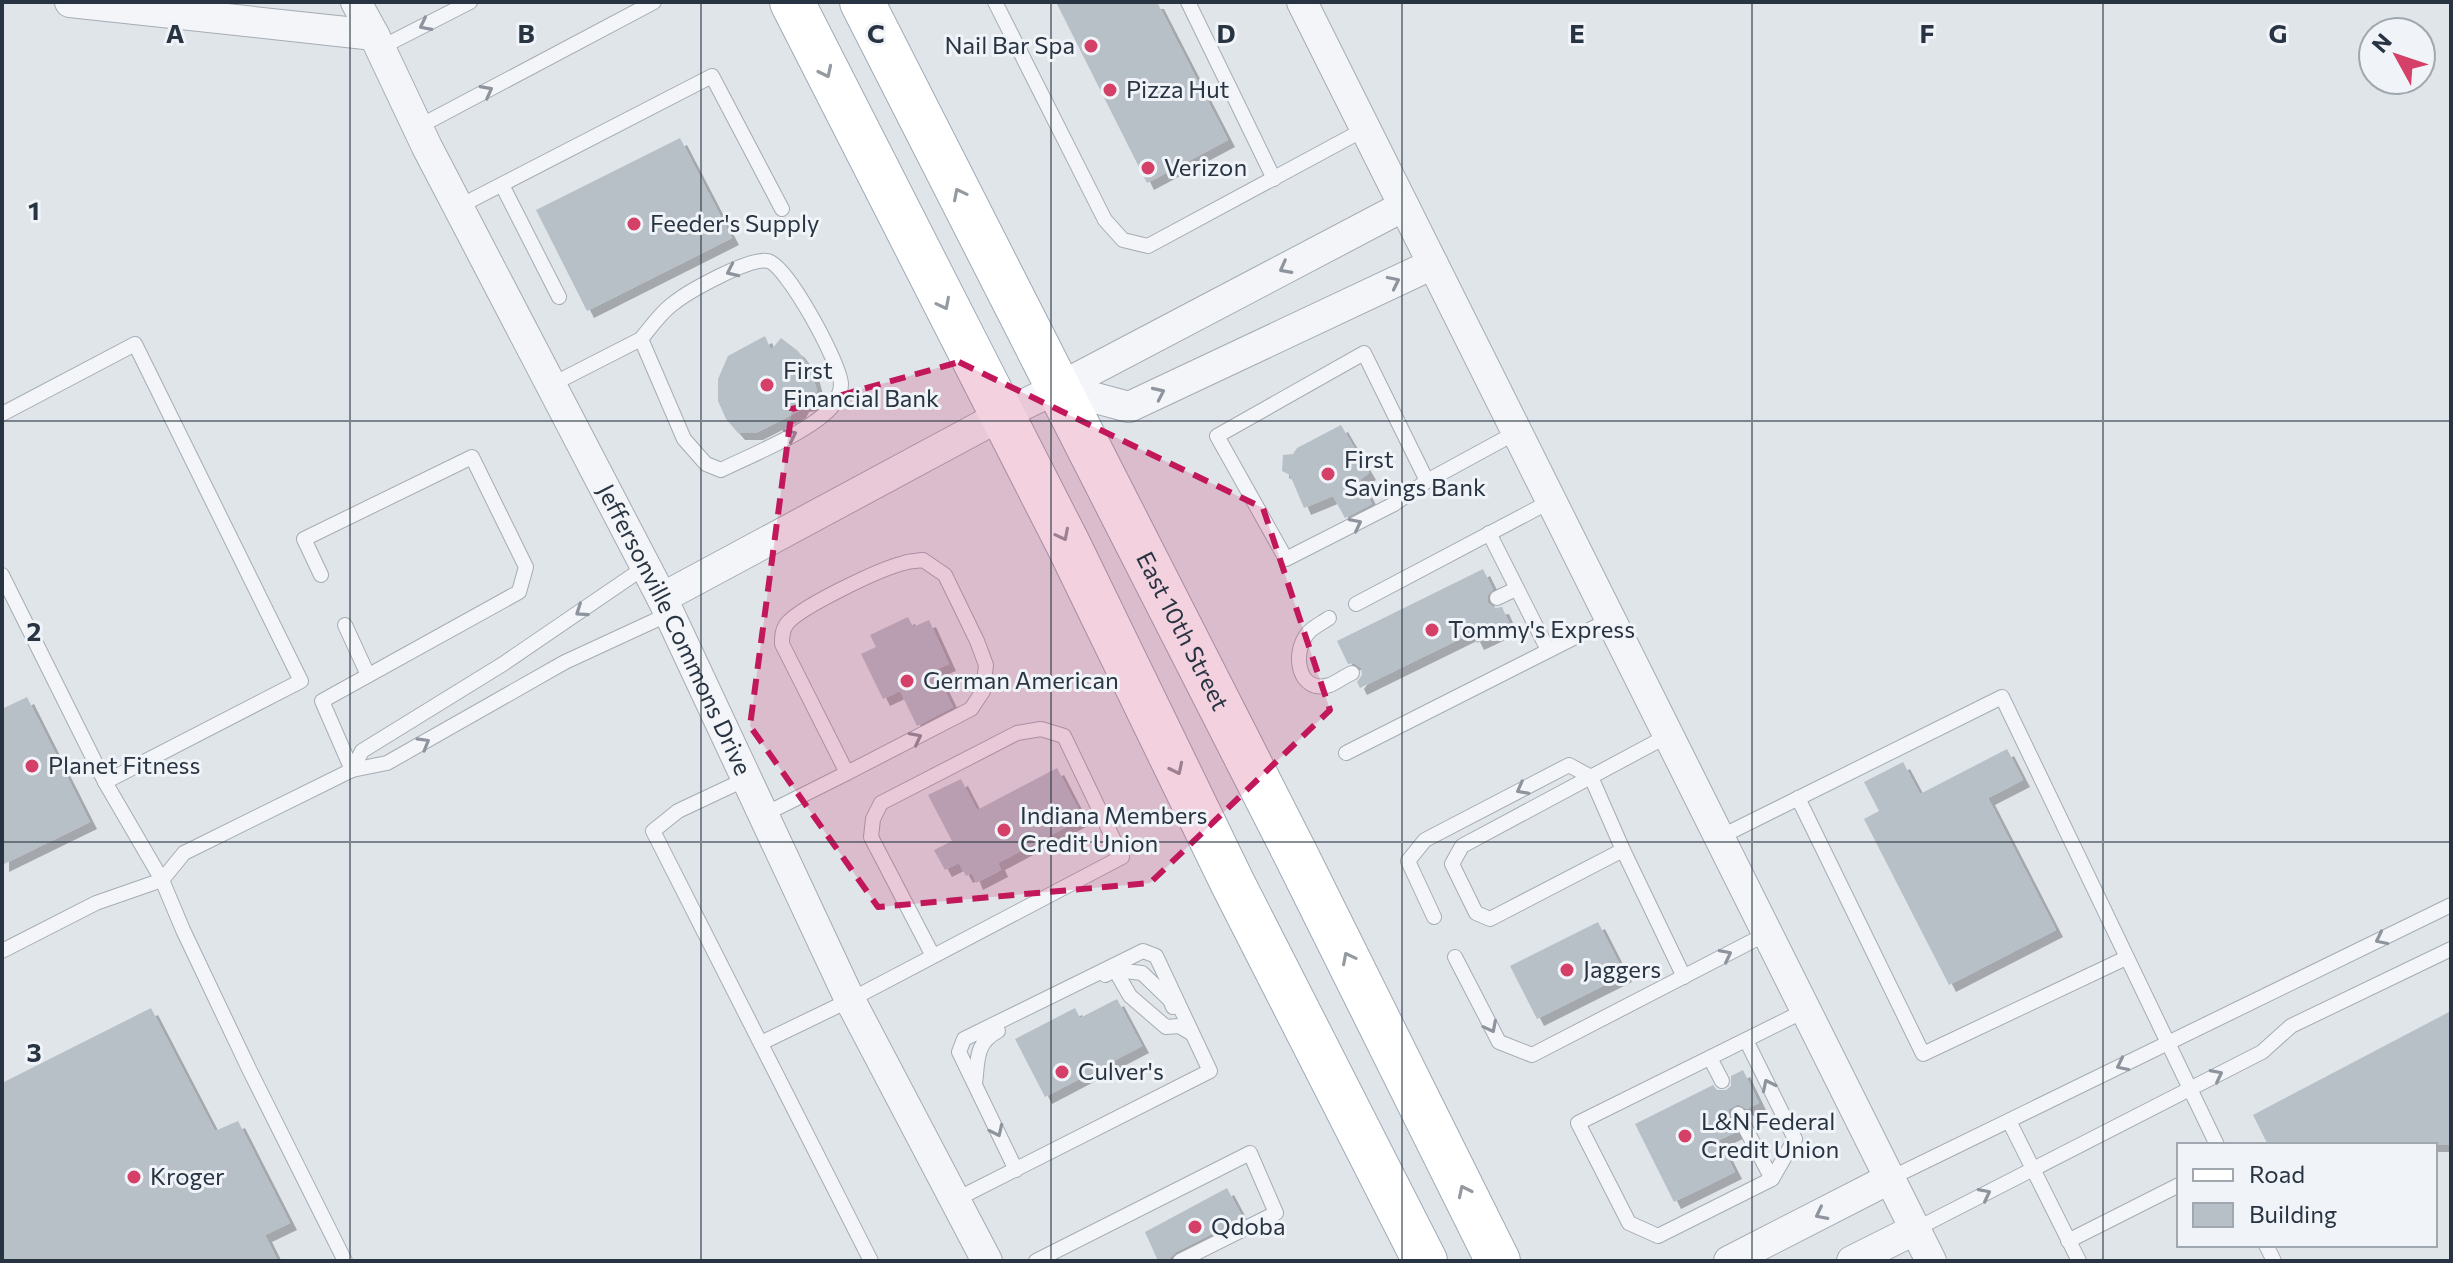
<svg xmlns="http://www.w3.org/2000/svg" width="2453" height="1263" viewBox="0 0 2453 1263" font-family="Commissioner,sans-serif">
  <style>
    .building { fill: #b7bfc7; filter: url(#shadow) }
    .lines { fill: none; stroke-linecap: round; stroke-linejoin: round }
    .service-casing { stroke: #a5acb4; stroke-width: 16 }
    .minor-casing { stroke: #a5acb4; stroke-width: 32 }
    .primary-casing { stroke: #9fabb6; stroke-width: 46 }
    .service { stroke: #f3f5f8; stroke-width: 14 }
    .minor { stroke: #f3f5f8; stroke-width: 30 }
    .primary { stroke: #fff; stroke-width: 44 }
    .oneway { stroke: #8e949d }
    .oneway2 { stroke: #949aa0 }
    .marked { fill: #c2185b; fill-opacity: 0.2; stroke: #c2185b; stroke-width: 6; stroke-dasharray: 16 10; stroke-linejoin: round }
    .grid { fill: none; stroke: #283442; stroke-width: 2; stroke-opacity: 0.55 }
    .poi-dot { fill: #d44067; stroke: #f0f3f7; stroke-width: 3 }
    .labels { text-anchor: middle; stroke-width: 6; stroke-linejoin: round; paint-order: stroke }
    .poi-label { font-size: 24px; fill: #283442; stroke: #f0f3f7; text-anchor: start }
    .street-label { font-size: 24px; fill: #283442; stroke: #f0f3f7 }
    .grid-label { font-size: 26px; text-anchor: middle; font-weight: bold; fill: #283442; stroke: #f0f3f7; stroke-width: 6; stroke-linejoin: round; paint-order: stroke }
  </style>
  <defs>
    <filter id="shadow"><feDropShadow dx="7" dy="7" stdDeviation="0" flood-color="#0004"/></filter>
  </defs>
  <rect width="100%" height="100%" fill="#e0e5ea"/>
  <g class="building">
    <path d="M1056,2h101l71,138 -81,43z"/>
    <path d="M680,138l52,100 -145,73 -51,-101z"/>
    <path d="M765,336l6,14 10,-12 17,13 13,18 6,22 -6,13 -9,1 -3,6 -43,22h-18l-12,-14 -8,-18v-22l10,-23z"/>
    <path d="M1341,425l28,48 -9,7 12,24 -27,14 -12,-22 -29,12 -14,-33 -8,-4 1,-16 10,-1 4,-6z"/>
    <path d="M1483,569l10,20 -6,7 1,7 7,5 7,-1 9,20 -34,16 -5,-10 -112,55 -3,-6 5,-7 -1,-7 -7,-5 -6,1 -11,-23z"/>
    <path d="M908,617l5,10 16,-7 20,44 -14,6 18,37 -36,19 -17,-35 -17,8 -22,-45 15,-7 -6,-12z"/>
    <path d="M27,697l63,125 -88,43v-156z"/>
    <path d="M2007,749l16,31 -35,18 68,132 -107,55 -85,-166 15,-8 -15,-29 39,-20 17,32z"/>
    <path d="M1057,768l26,50 -85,45 3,7 -25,13 -4,-10 -6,3 -7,-13 -14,7 -11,-20 18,-9 -24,-46 33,-16 16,31z"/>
    <path d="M1598,922l27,53 -88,44 -27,-53z"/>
    <path d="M1117,999l25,47 -97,51 -30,-58 60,-31 5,10z"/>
    <path d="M151,1008l64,123 23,-10 52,102 -25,12 13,26h-276v-178z"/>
    <path d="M2451,1011v134h-183l-15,-30z"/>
    <path d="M1743,1070l16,33 -12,6 -9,-5 -9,5v9l7,14 -17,8 16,32 -61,30 -39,-78 78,-39 4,5h9l5,-4v-10z"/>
    <path d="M1227,1188l16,30 -67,34 -9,9h-9l-13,-29z"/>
  </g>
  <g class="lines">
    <defs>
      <g id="service">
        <path d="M995,2l110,218 18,20 25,6 217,-117"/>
        <path d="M1188,2l86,177"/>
        <path d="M380,48l90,-46"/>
        <path d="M418,127l236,-125"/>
        <path d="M502,185l57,112"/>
        <path d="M458,207l254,-131 70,133"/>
        <path d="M551,385l90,-46 43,100 22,25 15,6c28,-14 101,-43 115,-69 2,-4 5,-12 5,-17 -1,-21 -54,-119 -73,-123 -18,-4 -79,30 -94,42 -13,9 -23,24 -33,36"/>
        <path d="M2,414l133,-70 166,337 -196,101"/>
        <path d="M1427,481l-33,23 -108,55 -69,-123 147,-83 63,128 90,-49"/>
        <path d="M1489,533l59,117"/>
        <path d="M2,575l103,207 57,98 -66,23 -94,48"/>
        <path d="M321,575l-17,-36 168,-82 54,110 -7,25 -197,109 30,69"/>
        <path d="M1497,598l19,-9"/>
        <path d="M1356,604l195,-103"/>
        <path d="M1329,618c-7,5 -16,9 -21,15 -17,20 -10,62 22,52 7,-3 15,-9 22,-12"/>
        <path d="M345,625l23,50"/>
        <path d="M1346,753l265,-134"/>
        <path d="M352,770l10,-19 141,-87 142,-97"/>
        <path d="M746,779l-68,32 -25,20 218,430"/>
        <path d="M1798,798l125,256 203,-96"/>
        <path d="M763,815l84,-42 -65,-129c0,-7 0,-13 4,-19 11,-17 96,-57 118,-62 6,-2 13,-2 19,-3l22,15 32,66 9,24 -3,26 -12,18 -124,64"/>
        <path d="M1720,837l282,-140 215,448"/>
        <path d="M1623,850l61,127"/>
        <path d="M1434,917l-26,-56 17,-21 144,-75 22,12 32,73 -133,69 -14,-6 -24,-49 10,-18 207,-111"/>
        <path d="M1455,957l44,85 33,13 236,-122"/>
        <path d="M1115,970l27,3 28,27 3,7"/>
        <path d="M1105,975l10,-5 15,26 36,31 13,-1 12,7"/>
        <path d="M1746,1040l49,99 -23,40 -114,57 -29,-13 -51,-100 228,-113"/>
        <path d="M761,1043l89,-43 272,-143 -58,-121 -23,-7 -24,4 -136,70 -8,16 -2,18 62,119"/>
        <path d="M1710,1058l12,23"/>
        <path d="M975,1084c3,-24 0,-41 23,-53"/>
        <path d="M1738,1114l34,65"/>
        <path d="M2009,1121l70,140"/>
        <path d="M1891,1178l560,-273"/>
        <path d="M955,1200l255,-129 -54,-115 -13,-5 -179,88 -5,13 57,118"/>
        <path d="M1916,1229l346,-177 29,-26 160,-77"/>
        <path d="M2068,1241l111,-56"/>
        <path d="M2266,1245l8,16"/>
        <path d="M345,1261l-96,-192 -66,-139 -21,-50 22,-27 168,-83 35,-7 178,-101 104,-48"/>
        <path d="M1036,1261l214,-108 26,60 -96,48"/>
      </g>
      <g id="minor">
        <path d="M70,2l304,33"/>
        <path id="s1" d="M356,2l18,33 53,112 235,451 188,402 137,261"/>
        <path d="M1302,2l629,1259"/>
        <path d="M1058,388l71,19 304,-143"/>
        <path d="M662,598l340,-183 56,-27 346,-182"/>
        <path d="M1729,1261l162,-83"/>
        <path d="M1852,1261l64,-32"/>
      </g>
      <g id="primary">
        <path d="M792,2l277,544 164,338 192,377"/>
        <path id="s2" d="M862,2l434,853 202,406"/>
      </g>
    </defs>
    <use href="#service" class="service-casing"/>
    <use href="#minor" class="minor-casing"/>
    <use href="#primary" class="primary-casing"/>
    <use href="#service" class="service"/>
    <use href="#minor" class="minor"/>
    <use href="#primary" class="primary"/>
  </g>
  <defs><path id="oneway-chevron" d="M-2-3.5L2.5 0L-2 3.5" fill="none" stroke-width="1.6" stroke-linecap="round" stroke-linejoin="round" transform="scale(2)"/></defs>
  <g class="oneway">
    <use href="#oneway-chevron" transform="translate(425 25) rotate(153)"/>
    <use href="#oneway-chevron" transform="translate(487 91) rotate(-28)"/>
    <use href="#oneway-chevron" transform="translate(1285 268) rotate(152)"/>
    <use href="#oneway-chevron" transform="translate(732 271) rotate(155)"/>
    <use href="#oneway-chevron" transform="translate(1394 282) rotate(-26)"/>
    <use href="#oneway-chevron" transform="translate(1159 393) rotate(-25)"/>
    <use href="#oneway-chevron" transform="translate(791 435) rotate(-26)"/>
    <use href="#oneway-chevron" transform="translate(1356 524) rotate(-27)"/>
    <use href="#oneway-chevron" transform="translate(581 611) rotate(146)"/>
    <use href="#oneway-chevron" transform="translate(916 738) rotate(-27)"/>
    <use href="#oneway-chevron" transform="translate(424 743) rotate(-30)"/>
    <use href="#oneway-chevron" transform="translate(1522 789) rotate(152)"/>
    <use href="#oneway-chevron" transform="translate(2381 939) rotate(154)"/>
    <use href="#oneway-chevron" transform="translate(1726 955) rotate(-27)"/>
    <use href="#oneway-chevron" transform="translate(1491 1027) rotate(63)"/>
    <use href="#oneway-chevron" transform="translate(2122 1065) rotate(154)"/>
    <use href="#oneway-chevron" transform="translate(2217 1075) rotate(-27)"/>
    <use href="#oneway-chevron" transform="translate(1768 1085) rotate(-116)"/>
    <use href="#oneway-chevron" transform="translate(997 1131) rotate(65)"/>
    <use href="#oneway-chevron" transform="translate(1985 1194) rotate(-27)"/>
    <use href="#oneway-chevron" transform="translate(1821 1214) rotate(153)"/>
  </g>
  <g class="oneway2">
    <use href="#oneway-chevron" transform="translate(826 72) rotate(64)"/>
    <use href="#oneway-chevron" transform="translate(959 194) rotate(-117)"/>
    <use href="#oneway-chevron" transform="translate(944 304) rotate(63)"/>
    <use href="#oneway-chevron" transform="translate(1063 535) rotate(63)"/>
    <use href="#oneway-chevron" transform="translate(1177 769) rotate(64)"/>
    <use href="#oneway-chevron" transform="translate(1348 958) rotate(-117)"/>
    <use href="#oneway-chevron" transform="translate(1464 1191) rotate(-116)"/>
  </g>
  <path class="marked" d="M959,362l304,146 67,202 -180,173 -272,24 -128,-181 42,-317z"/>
  <path class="grid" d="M350,2v1259M701,2v1259M1051,2v1259M1402,2v1259M1752,2v1259M2103,2v1259M2,421h2449M2,842h2449"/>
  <g class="poi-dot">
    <circle cx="1091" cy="46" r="8"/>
    <circle cx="1110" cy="90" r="8"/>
    <circle cx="1148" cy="168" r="8"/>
    <circle cx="634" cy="224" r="8"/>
    <circle cx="767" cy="385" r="8"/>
    <circle cx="1328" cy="474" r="8"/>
    <circle cx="1432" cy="630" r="8"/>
    <circle cx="907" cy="681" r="8"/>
    <circle cx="32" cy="766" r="8"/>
    <circle cx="1004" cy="830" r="8"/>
    <circle cx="1567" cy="970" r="8"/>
    <circle cx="1062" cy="1072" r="8"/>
    <circle cx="1685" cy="1136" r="8"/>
    <circle cx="134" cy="1177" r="8"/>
    <circle cx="1195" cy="1227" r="8"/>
  </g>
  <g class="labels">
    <g class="poi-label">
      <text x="1075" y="54" text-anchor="end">Nail Bar Spa</text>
      <text x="1126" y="98">Pizza Hut</text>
      <text x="1164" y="176">Verizon</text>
      <text x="650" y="232">Feeder's Supply</text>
      <text x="783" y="379">First<tspan x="783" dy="28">Financial Bank</tspan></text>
      <text x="1344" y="468">First<tspan x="1344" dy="28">Savings Bank</tspan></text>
      <text x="1448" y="638">Tommy's Express</text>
      <text x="923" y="689">German American</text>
      <text x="48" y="774">Planet Fitness</text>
      <text x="1020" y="824">Indiana Members<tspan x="1020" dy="28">Credit Union</tspan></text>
      <text x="1583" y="978">Jaggers</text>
      <text x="1078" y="1080">Culver's</text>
      <text x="1701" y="1130">L&amp;N Federal<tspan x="1701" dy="28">Credit Union</tspan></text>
      <text x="150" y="1185">Kroger</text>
      <text x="1211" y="1235">Qdoba</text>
    </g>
    <g class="street-label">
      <text dy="8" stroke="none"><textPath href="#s1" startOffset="704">Jeffersonville Commons Drive</textPath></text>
      <text dy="8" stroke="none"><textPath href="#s2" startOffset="706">East 10th Street</textPath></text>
    </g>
  </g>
  <g class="grid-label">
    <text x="175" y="43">A</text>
    <text x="526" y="43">B</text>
    <text x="876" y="43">C</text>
    <text x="1226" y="43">D</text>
    <text x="1577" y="43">E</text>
    <text x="1927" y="43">F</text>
    <text x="2278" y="43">G</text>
    <text x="34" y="220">1</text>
    <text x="34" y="641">2</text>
    <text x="34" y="1062">3</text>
  </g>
  <rect width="2453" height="1263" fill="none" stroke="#283442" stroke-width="8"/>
  <rect x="2177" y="1143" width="260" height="104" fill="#f0f3f7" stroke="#a0a7af" stroke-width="2"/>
  <rect x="2193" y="1169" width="40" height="12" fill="#ffffff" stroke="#a0a7af" stroke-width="2"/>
  <text x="2249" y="1183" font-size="24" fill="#283442">Road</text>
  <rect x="2193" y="1203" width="40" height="24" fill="#b7bfc7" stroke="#a0a7af" stroke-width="2"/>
  <text x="2249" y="1223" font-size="24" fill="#283442">Building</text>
  <g transform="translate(2397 56) rotate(310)"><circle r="38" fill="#f0f3f7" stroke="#a0a7af" stroke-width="2"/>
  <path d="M0-6L14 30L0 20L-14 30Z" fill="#d44067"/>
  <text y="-12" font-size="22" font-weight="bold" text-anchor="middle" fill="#283442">N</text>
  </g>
</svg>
